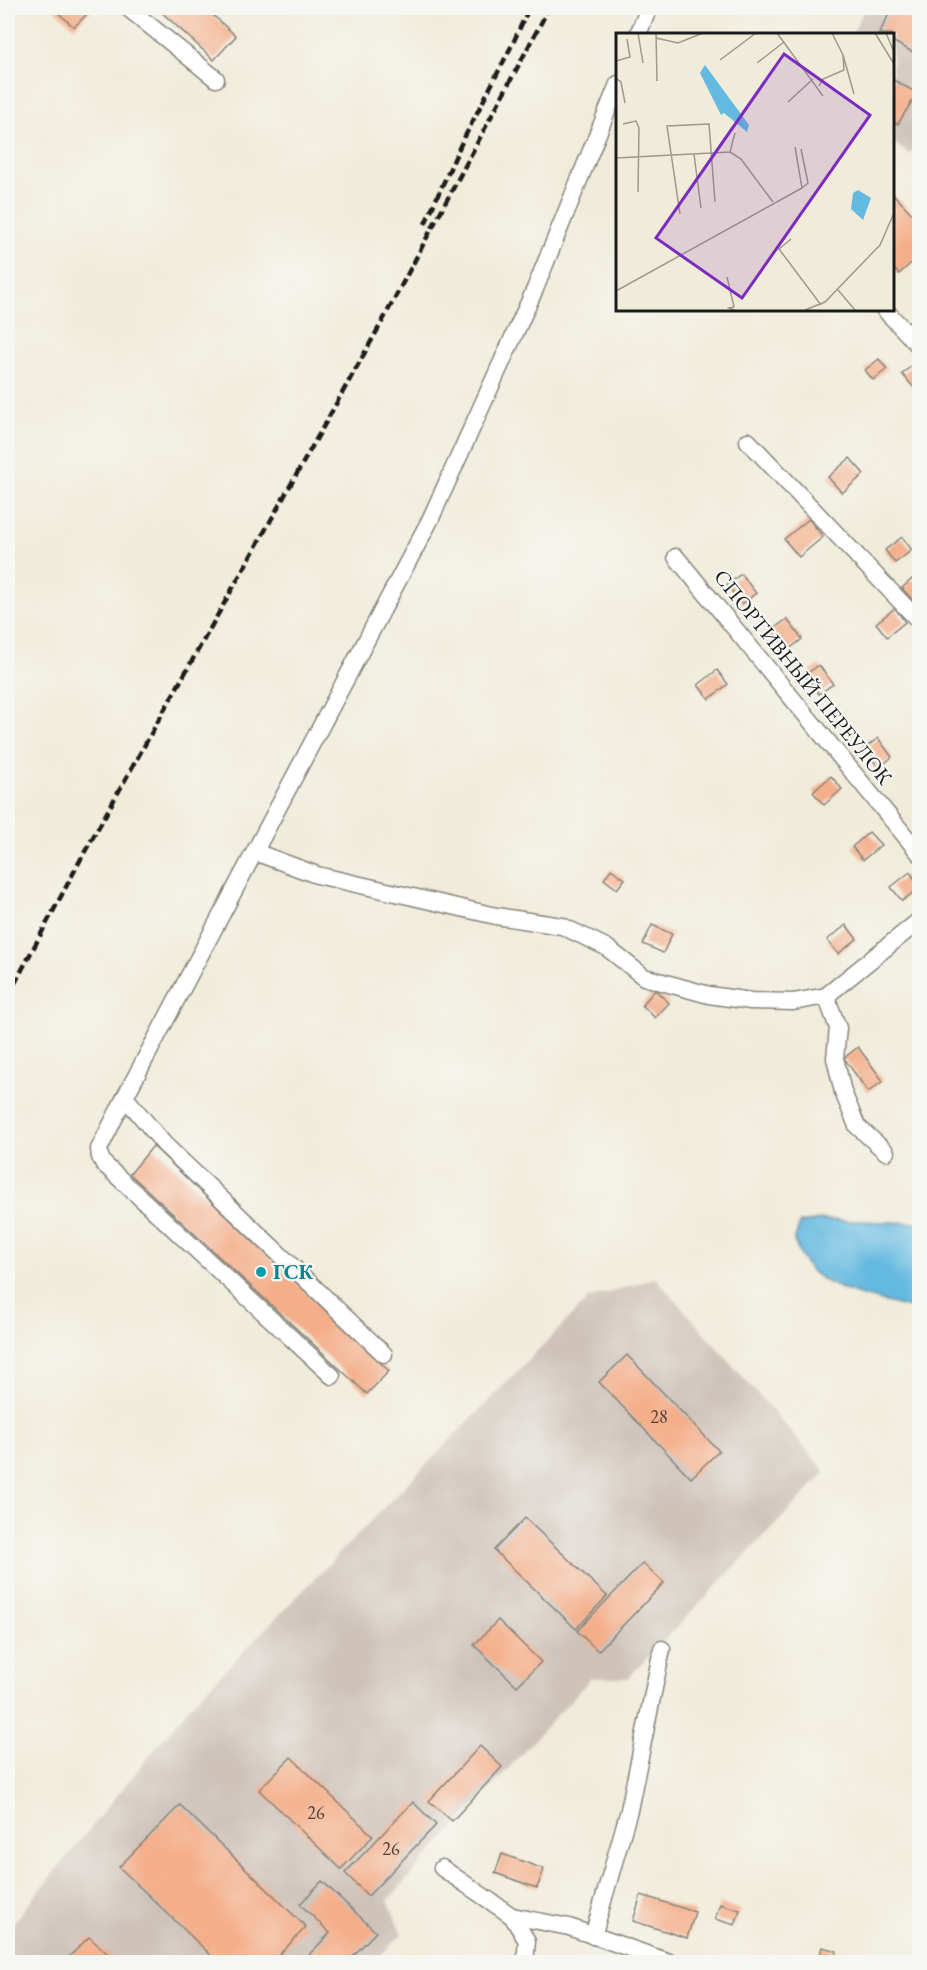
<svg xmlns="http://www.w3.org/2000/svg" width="927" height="1970" viewBox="0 0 927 1970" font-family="'EB Garamond',serif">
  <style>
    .industrial { fill: #cec2b9 }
    .water { fill: #64b9e0; stroke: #406a7e; stroke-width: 1.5 }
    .building { fill: #f4ae89 }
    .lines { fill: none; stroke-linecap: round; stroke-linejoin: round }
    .minor-casing { stroke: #86847b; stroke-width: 19 }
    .minor { stroke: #fff; stroke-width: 16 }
    .rail { stroke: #1c1c1c; stroke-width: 4.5; stroke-dasharray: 9 4.5; stroke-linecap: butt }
    .culture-dot { fill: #0f9aa8; stroke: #f6f6f2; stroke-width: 2 }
    .labels { text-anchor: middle; stroke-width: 4.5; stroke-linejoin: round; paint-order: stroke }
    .number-label { font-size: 18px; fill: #524037 }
    .street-label { font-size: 21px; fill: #1c1c1c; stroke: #f6f6f2 }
    .culture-label { font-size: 21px; font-weight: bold; fill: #0d838f; stroke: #f6f6f2; text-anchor: start }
    .inset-road { fill: none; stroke: #9c998e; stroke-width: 1.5 }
    .view { fill: #7b2cbf; fill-opacity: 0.15; stroke: #7b2cbf; stroke-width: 3 }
    .inset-edge { fill: none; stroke: #1c1c1c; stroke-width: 3 }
  </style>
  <rect width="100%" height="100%" fill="#f6f6f2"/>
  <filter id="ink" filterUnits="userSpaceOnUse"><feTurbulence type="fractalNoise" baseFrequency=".0167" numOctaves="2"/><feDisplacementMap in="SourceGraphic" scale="12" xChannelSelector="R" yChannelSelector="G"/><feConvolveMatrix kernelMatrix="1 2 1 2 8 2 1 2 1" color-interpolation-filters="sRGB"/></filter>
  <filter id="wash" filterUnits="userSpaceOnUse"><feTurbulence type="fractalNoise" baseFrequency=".008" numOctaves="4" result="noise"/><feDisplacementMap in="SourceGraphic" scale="24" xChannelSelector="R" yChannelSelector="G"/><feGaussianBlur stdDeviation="1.35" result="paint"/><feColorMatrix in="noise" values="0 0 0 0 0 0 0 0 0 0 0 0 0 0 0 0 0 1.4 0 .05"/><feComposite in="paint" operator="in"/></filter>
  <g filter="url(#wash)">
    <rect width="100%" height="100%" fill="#f1ecda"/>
    <g class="industrial">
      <path d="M865,8h54v147l-5,-6 -4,5 -17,-11 -1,-109h-40z"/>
      <path d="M656,1278l170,194 -198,206h-37l-203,222 14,34 -28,28h-366v-33l183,-224 397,-406z"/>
    </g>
    <path class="water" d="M822,1220l97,3v87c-29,-7 -94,-19 -112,-44 -5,-7 -9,-17 -13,-25l6,-18z"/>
    <g id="blocks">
      <g class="building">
        <path d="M53,8h40l-19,19z"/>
        <path d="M157,8h48l31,28 -22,24z"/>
        <path d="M892,8h28v48l-28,-15v-7h-13z"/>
        <path d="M892,79l25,14 -19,31 -6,-3z"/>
        <path d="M892,193l28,29v33l-21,19 -7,-7z"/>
        <path d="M879,359l8,10 -14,11 -8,-10z"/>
        <path d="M915,363l5,6v20l-3,2 -15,-17z"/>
        <path d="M850,458l14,16 -22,19 -14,-16z"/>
        <path d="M809,519l14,18 -24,20 -15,-18z"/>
        <path d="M902,537l10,13 -17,13 -10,-13z"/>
        <path d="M741,574l15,19 -14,11 -15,-19z"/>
        <path d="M912,579l8,8v11l-6,4 -12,-14z"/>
        <path d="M895,608l10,14 -18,15 -11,-14z"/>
        <path d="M787,619l15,20 -15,12 -15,-21z"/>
        <path d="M819,665l14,19 -14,10 -14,-19z"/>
        <path d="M717,670l11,14 -19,15 -11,-14z"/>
        <path d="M878,738l14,19 -13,11 -15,-19z"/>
        <path d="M831,776l11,13 -18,16 -11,-13z"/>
        <path d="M869,832l12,13 -18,15 -11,-13z"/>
        <path d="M611,869l14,10 -8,10 -13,-10z"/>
        <path d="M910,872l10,15 -18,14 -11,-14z"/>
        <path d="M652,925l20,9 -9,19 -20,-9z"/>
        <path d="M846,925l11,14 -19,15 -11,-14z"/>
        <path d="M655,990l14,13 -14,15 -13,-13z"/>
        <path d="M858,1047l25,34 -15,11 -24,-34z"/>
        <path d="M153,1146l236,225 -22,23 -237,-220z"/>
        <path d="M627,1355l92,96 -28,27 -92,-96z"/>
        <path d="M525,1518l82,78 -31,33 -82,-79z"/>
        <path d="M643,1563l21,20 -66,68 -21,-20z"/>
        <path d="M498,1620l43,42 -24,24 -43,-41z"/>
        <path d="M480,1746l22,21 -50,54 -23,-20z"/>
        <path d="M291,1757l82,79 -32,33 -82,-79z"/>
        <path d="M413,1802l23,23 -68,71 -23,-23z"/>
        <path d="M180,1805l126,122 -34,35h-54l-99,-95z"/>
        <path d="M502,1854l42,15 -7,19 -42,-15z"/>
        <path d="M322,1881l54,51 -29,30h-45l28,-29 -30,-29z"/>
        <path d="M641,1895l54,17 -8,26 -54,-17z"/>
        <path d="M720,1904l20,6 -5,15 -20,-6z"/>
        <path d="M89,1937l28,25h-53z"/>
        <path d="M822,1947l15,4 -3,11h-16z"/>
      </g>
    </g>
  </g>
  <g filter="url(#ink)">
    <use href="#blocks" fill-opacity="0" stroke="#86847b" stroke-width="1.5"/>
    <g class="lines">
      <defs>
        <g id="minor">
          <path d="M128,8l88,71"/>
          <path d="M638,34l11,-26"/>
          <path d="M884,309l36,38"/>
          <path d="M748,441l172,181"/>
          <path d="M676,557l244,297"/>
          <path d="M255,852l62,23 179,41 66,10 44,21 38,30 65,18 42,6 42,1 33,-6 94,-76"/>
          <path d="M826,996l12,32 -3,30 8,34 14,34 29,26"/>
          <path d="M125,1097l-26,52 1,8 4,7 228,212"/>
          <path d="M384,1354l-220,-210 -39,-47 305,-577 105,-231 83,-205"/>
          <path d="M442,1868l70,48 57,11 100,35"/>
          <path d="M512,1916l15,25 -2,21"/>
          <path d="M593,1936l36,-126 33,-161"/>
        </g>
      </defs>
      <use href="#minor" class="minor-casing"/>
      <use href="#minor" class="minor"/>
      <g class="rail">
        <path d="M425,224l35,-78 53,-103 16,-35"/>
        <path d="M8,996l75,-141 299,-533 167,-314"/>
      </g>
    </g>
  </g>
  <circle class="culture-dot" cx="261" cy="1272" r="6"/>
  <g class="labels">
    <g class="number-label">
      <text x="659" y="1423">28</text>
      <text x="316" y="1819">26</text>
      <text x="391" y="1855">26</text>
    </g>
    <g class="street-label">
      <text transform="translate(803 677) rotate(51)" y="7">СПОРТИВНЫЙ ПЕРЕУЛОК</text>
    </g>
    <g class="culture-label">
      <text x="273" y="1279">ГСК</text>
    </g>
  </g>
  <g transform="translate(616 33)">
    <rect width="278" height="278" fill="#f1ecda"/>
    <path d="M89,32l44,60 -2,7 -23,-19 -3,2 -21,-42zM242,157l13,8 -8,22 -12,-11 2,-16z" fill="#64b9e0"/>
    <path class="inset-road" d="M22,0l5,30M40,0l1,48M161,0l46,63M216,0l11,22 1,15M259,0l19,31M270,0l8,19M40,5l22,5 25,-10M227,22l11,39M104,27l36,-27M0,28l14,-4 -3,-18M141,30l27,-21M0,45l5,4 4,21M203,53l4,-7 21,-9M172,69l25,-23M7,91l13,-3 3,7 -1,64M185,116l7,34 -6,5M114,119l11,7 32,43M114,119l5,-19M78,121l7,54M0,125l114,-6M64,181l-13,-88 42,-2 6,78M175,206l-12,10 42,56M111,244l7,30 -5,1 5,2M222,257l17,20M0,258l186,-103 -7,-41M189,277l20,-8 55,-57 14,-32"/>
    <path class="view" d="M168,21l86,61 -128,183 -86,-60z"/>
    <rect width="278" height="278" class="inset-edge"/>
  </g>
  <rect width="927" height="1970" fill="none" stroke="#f6f6f2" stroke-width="30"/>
</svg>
